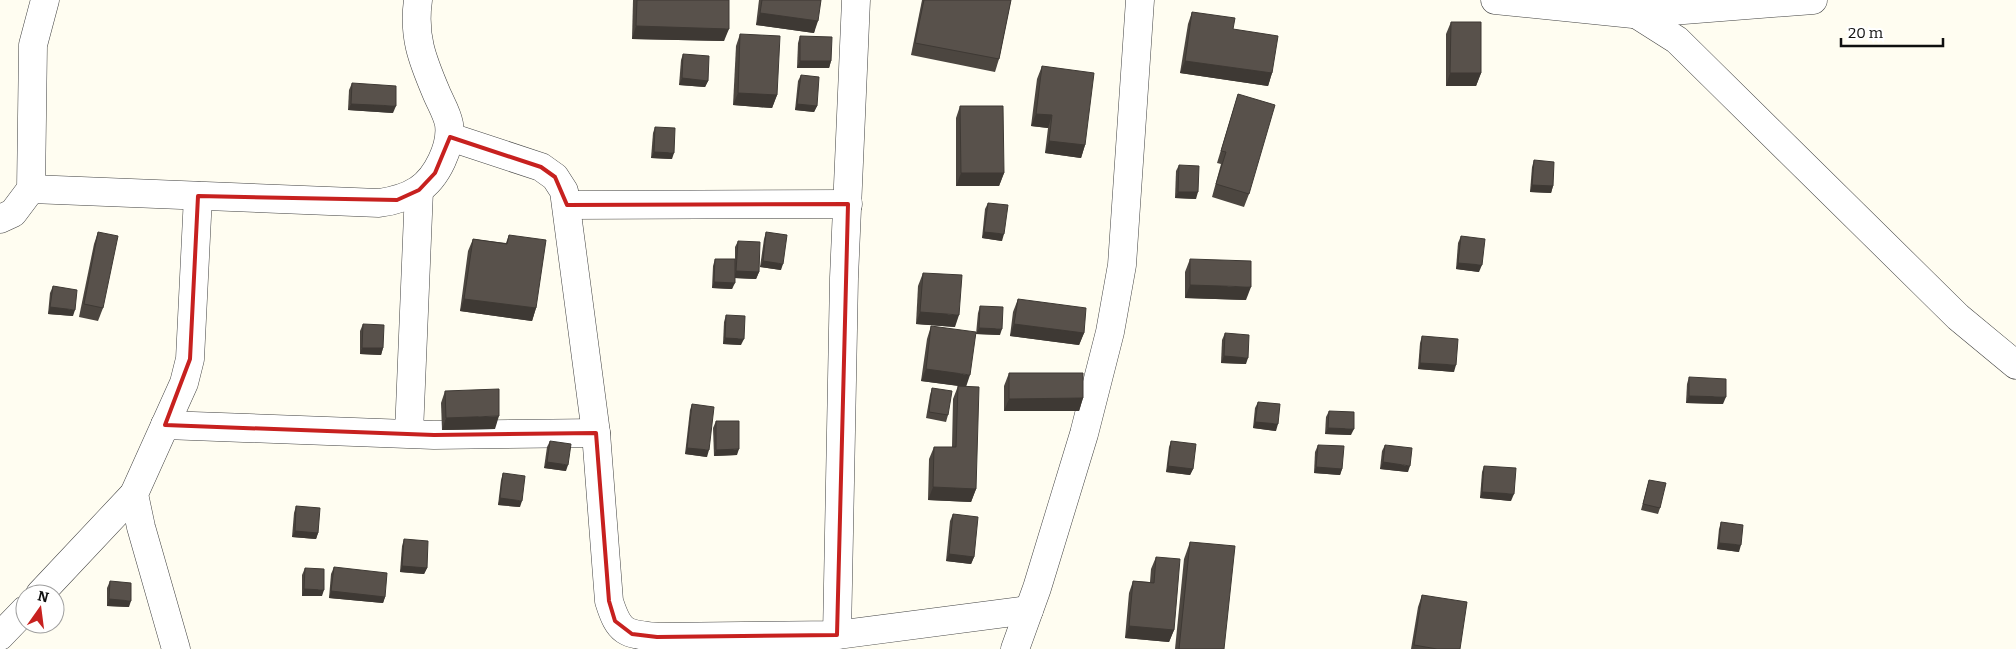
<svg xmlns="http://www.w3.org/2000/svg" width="2016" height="649" viewBox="0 0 2016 649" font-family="Bitter,serif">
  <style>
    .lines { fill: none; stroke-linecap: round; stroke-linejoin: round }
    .street-casing { stroke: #424242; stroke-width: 29 }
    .street { stroke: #fff; stroke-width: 28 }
    .wall { fill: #4c4640 }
    .shaded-wall { fill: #3e3934 }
    .building { fill: #58514b; stroke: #3e3934 }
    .marked { fill: none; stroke: #c7211f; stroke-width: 4; stroke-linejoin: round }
  </style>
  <rect width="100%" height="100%" fill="#fffdf1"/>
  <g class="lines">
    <defs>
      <g id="street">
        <path d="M1495,0l138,14 180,-14"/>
        <path d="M1614,0l63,40 281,277 58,48"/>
        <path d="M450,137l91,30 14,10 9,14 32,242 13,168c10,32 16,33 48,36l180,-2 192,-25"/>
        <path d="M31,189l348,14c14,-2 27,-5 39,-13 19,-12 34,-44 31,-66 -2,-11 -9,-22 -13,-32 -14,-33 -23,-56 -18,-92"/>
        <path d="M567,205l281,-1"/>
        <path d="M0,219l13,-6 18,-24 2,-144 12,-45"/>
        <path d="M165,425l269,10 162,-2"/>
        <path d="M409,433l10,-243"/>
        <path d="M40,594l94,-100"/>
        <path d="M837,635l7,-357 12,-278"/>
        <path d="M0,636l25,-26"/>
        <path d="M176,649l-35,-122 -7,-33 50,-111 6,-24 8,-163"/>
        <path d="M1015,649l22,-61 47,-154 26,-102 12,-67 18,-265"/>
      </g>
    </defs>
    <use href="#street" class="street-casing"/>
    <use href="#street" class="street"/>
  </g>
  <g class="wall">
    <path d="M633,0h96l-5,41 -92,-2z"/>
    <path d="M759,0h62l-7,33 -58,-8z"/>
    <path d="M922,0h89l-12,59 -4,13 -84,-17z"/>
    <path d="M1192,12l80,61 -4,13 -88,-13 8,-49z"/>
    <path d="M1451,22l30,51 -5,13h-30v-52z"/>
    <path d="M740,34l37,61 -5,13 -39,-3 3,-59z"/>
    <path d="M800,36l31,25 -2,7h-32l1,-25z"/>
    <path d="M683,54l25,27 -3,6 -26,-2 2,-25z"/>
    <path d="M1042,66l43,79 -4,13 -36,-5 3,-25 -17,-2 6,-47z"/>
    <path d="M801,75l16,31 -3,6 -19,-2 3,-29z"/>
    <path d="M352,83l41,30 -45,-3 1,-20z"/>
    <path d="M1238,94l11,100 -5,13 -32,-10 9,-33 -4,-1z"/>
    <path d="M960,106l44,67 -5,13h-43v-68z"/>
    <path d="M655,127l17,32 -21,-1 2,-25z"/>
    <path d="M1534,160l19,26 -2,7 -21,-1 2,-25z"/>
    <path d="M1179,165l17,34 -21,-1 1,-27z"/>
    <path d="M988,203l14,38 -20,-3 3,-29z"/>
    <path d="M98,232l5,76 -5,13 -19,-4 15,-73z"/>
    <path d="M766,232l15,38 -21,-3 4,-28z"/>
    <path d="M509,235l27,73 -4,13 -72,-10 8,-60 5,-12 33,4z"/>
    <path d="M1461,236l18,36 -23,-3 2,-26z"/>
    <path d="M738,241l21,31 -3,7 -21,-1 -3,11 -20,-1 1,-22 2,-7h20v-12z"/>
    <path d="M1190,259l56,41 -61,-2v-26z"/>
    <path d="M923,273l32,54 -39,-3 2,-38z"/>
    <path d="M53,286l20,30 -25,-2 2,-21z"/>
    <path d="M1018,299l66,34 -5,12 -69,-9 3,-24z"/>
    <path d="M980,306l20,29 -24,-1 2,-21z"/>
    <path d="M726,315l15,30 -18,-1 1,-22z"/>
    <path d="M363,324l20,24 -2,7 -21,-1v-23z"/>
    <path d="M931,326l35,61 10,102 -5,13 -43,-2 1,-41 5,-12h18l1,-48 5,-13h2l-39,-5 6,-42z"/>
    <path d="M1225,333l21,31 -25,-1 1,-23z"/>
    <path d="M1422,336l32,36 -36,-3 2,-26z"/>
    <path d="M1009,373l74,25 -4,13h-75v-25z"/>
    <path d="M1689,377l34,27 -37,-1 1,-19z"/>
    <path d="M932,388l16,27 -2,7 -20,-4 4,-23z"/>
    <path d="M445,391l50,38 -53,1 -1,-27z"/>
    <path d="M1258,402l18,29 -23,-3 2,-20z"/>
    <path d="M692,404l15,53 -22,-3 5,-44z"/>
    <path d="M1329,411l22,24 -26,-1 1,-17z"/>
    <path d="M716,421l21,34 -23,1 -1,-28z"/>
    <path d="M550,441l16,30 -22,-3 3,-21z"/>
    <path d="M1171,441l22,28 -3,6 -24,-3 3,-25z"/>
    <path d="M1318,445l24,24 -2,6 -26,-2 1,-21z"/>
    <path d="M1385,445l23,27 -28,-3 2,-18z"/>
    <path d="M1484,466l27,35 -31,-3 2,-26z"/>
    <path d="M503,473l17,34 -22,-2 3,-25z"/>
    <path d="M1649,480l11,28 -2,6 -17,-4z"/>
    <path d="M296,506l22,27 -2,6 -24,-2 2,-24z"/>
    <path d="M953,514l21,43 -3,7 -25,-3 4,-40z"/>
    <path d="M1721,522l18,30 -22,-3 2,-20z"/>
    <path d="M404,539l23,29 -3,6 -24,-2 2,-26z"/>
    <path d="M1190,542l34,107h-49l9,-90z"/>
    <path d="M1156,557l18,73 -5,12 -44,-4 4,-45 4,-12 17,1 1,-13z"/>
    <path d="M334,567l51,30 -2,6 -54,-5 2,-24z"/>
    <path d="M305,568l17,28h-20v-21z"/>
    <path d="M110,581l19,26 -22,-1v-18z"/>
    <path d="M1422,595l38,54h-49l7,-42z"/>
  </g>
  <g class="shaded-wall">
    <path d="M760,13l58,8 -4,12 -58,-8z"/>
    <path d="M636,26l93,3 -5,12 -92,-2z"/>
    <path d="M800,61h31l-2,7h-32z"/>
    <path d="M1185,61l87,12 -4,13 -88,-13z"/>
    <path d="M1450,73h31l-5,13h-30z"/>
    <path d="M682,78l26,3 -3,6 -26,-2z"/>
    <path d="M738,93l39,2 -5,13 -39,-3z"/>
    <path d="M351,104l45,2 -3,7 -45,-3z"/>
    <path d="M797,104l20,2 -3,6 -19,-2z"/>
    <path d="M1036,114l16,1 -4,13 -17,-2z"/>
    <path d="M1049,141l36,4 -4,13 -36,-5z"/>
    <path d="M654,152l20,1 -2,6 -21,-1z"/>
    <path d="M961,173h43l-5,13h-43z"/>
    <path d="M1532,185l21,1 -2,7 -21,-1z"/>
    <path d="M1178,192h20l-2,7 -21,-1z"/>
    <path d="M984,232l20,2 -2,7 -20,-3z"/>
    <path d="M763,261l20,3 -2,6 -21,-3z"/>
    <path d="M1458,263l24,2 -3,7 -23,-3z"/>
    <path d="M736,271l23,1 -3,7 -22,-1z"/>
    <path d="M714,282l21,1 -3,6 -20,-1z"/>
    <path d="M1190,285l61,2 -5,13 -61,-2z"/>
    <path d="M464,299l72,9 -4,13 -72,-10z"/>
    <path d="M50,307l25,3 -2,6 -25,-2z"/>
    <path d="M920,312l39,3 -4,12 -39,-3z"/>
    <path d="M1014,324l70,9 -5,12 -69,-9z"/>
    <path d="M979,328l23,1 -2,6 -24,-1z"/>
    <path d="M725,338l19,1 -3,6 -18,-1z"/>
    <path d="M362,348h21l-2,7 -21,-1z"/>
    <path d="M1224,356l24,2 -2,6 -25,-1z"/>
    <path d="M1420,363l36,2 -2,7 -36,-3z"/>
    <path d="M926,369l44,6 -4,12 -45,-6z"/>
    <path d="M1689,396l37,1 -3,7 -37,-1z"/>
    <path d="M1083,398l-4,13h-75l5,-12z"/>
    <path d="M499,416l-4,13 -53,1 4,-12z"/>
    <path d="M1255,422l23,2 -2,7 -23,-3z"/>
    <path d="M1328,428l26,1 -3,6 -26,-1z"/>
    <path d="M687,448l22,2 -2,7 -22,-3z"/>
    <path d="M739,449l-2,6 -23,1 2,-6z"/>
    <path d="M547,462l21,3 -2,6 -22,-3z"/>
    <path d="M1383,462l27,4 -2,6 -28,-3z"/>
    <path d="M1168,466l25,3 -3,6 -24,-3z"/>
    <path d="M1316,467l26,2 -2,6 -26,-2z"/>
    <path d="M933,487l43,2 -5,13 -43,-2z"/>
    <path d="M1482,492l32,2 -3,7 -31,-3z"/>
    <path d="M500,498l22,3 -2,6 -22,-2z"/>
    <path d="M295,531l23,2 -2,6 -24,-2z"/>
    <path d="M1719,543l22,2 -2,7 -22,-3z"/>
    <path d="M949,554l25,3 -3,7 -25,-3z"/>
    <path d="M402,566l25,2 -3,6 -24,-2z"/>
    <path d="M304,589l20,1 -2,6h-20z"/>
    <path d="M331,591l54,6 -2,6 -54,-5z"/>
    <path d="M109,599l22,2 -2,6 -22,-1z"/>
    <path d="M1129,626l45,4 -5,12 -44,-4z"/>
  </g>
  <g class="building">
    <path d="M637,0h92v29l-93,-3z"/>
    <path d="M762,0h59l-3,21 -58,-8z"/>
    <path d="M924,0h87l-12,59 -84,-16z"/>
    <path d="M1192,12l43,6 -2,11 45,7 -6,37 -87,-12z"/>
    <path d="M1451,22h30v51h-31z"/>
    <path d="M740,34l40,2 -3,59 -39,-2z"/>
    <path d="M800,36l32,1 -1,24h-31z"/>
    <path d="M683,54l26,2 -1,25 -26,-3z"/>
    <path d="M1042,66l52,7 -9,72 -36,-4 3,-26 -16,-1z"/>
    <path d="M801,75l18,2 -2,29 -20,-2z"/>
    <path d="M352,83l44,3v20l-45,-2z"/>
    <path d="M1238,94l37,11 -26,89 -33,-10 10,-32 -5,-1z"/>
    <path d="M960,106h43l1,67h-43z"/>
    <path d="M655,127l20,1 -1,25 -20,-1z"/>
    <path d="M1534,160l20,2 -1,24 -21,-1z"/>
    <path d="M1179,165l20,1 -1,26h-20z"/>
    <path d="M988,203l20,2 -4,29 -20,-2z"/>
    <path d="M98,232l20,4 -15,72 -19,-4z"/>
    <path d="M766,232l21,3 -4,29 -20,-3z"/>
    <path d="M509,235l37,5 -10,68 -72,-9 9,-60 34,5z"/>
    <path d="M1461,236l24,3 -3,26 -24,-2z"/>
    <path d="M738,241l22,1 -1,30 -23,-1z"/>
    <path d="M715,259h20v24l-21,-1z"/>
    <path d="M1190,259l61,2v26l-61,-2z"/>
    <path d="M923,273l39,2 -3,40 -39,-3z"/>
    <path d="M53,286l24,4 -2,20 -25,-3z"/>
    <path d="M1018,299l68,9 -2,25 -70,-9z"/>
    <path d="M980,306l23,1 -1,22 -23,-1z"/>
    <path d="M726,315l19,1 -1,23 -19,-1z"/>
    <path d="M363,324l21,1 -1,23h-21z"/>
    <path d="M931,326l45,6 -6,43 -44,-6z"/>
    <path d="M1225,333l24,2 -1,23 -24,-2z"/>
    <path d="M1422,336l36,3 -2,26 -36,-2z"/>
    <path d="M1009,373h74v25l-74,1z"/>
    <path d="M1689,377l37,2v18l-37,-1z"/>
    <path d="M958,386l21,1 -3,102 -43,-2 1,-40h22z"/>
    <path d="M932,388l20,3 -4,24 -19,-3z"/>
    <path d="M499,389v27l-53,2 -1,-27z"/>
    <path d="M1258,402l22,2 -2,20 -23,-2z"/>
    <path d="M692,404l22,3 -5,43 -22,-2z"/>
    <path d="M1329,411l25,1v17l-26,-1z"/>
    <path d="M716,421h23v28l-23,1z"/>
    <path d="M550,441l21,3 -3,21 -21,-3z"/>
    <path d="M1171,441l25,3 -3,25 -25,-3z"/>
    <path d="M1318,445l26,1 -2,23 -26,-2z"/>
    <path d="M1385,445l27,3 -2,18 -27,-4z"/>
    <path d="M1484,466l32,2 -2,26 -32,-2z"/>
    <path d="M503,473l22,3 -3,25 -22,-3z"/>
    <path d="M1649,480l17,3 -6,25 -17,-4z"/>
    <path d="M296,506l24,2 -2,25 -23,-2z"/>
    <path d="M953,514l25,3 -4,40 -25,-3z"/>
    <path d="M1721,522l22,3 -2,20 -22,-2z"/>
    <path d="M404,539l24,2 -1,27 -25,-2z"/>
    <path d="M1190,542l45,4 -11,103h-45z"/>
    <path d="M1156,557l24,2 -6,71 -45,-4 4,-45 21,2z"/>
    <path d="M334,567l53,6 -2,24 -54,-6z"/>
    <path d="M305,568l19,1v21l-20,-1z"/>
    <path d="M110,581l21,2v18l-22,-2z"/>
    <path d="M1422,595l45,7 -7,47h-23l-23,-4z"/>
  </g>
  <path class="marked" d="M450,137l91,30 14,10 12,28 281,-1 -11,431 -180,2 -25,-3 -17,-13 -6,-20 -13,-168 -162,2 -269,-10 25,-66 8,-163 199,4 22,-10 16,-17z"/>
  <g transform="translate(40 609) rotate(14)"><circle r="24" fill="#ffffff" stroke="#9f9f9f"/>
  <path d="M0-4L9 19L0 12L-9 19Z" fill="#c7211f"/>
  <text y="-8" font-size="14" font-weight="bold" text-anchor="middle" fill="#0f0f0f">N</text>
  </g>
  <path d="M1841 38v8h102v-8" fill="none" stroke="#0f0f0f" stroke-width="2.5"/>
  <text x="1848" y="38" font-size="15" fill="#0f0f0f" stroke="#ffffff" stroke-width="4" paint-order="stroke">20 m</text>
</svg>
